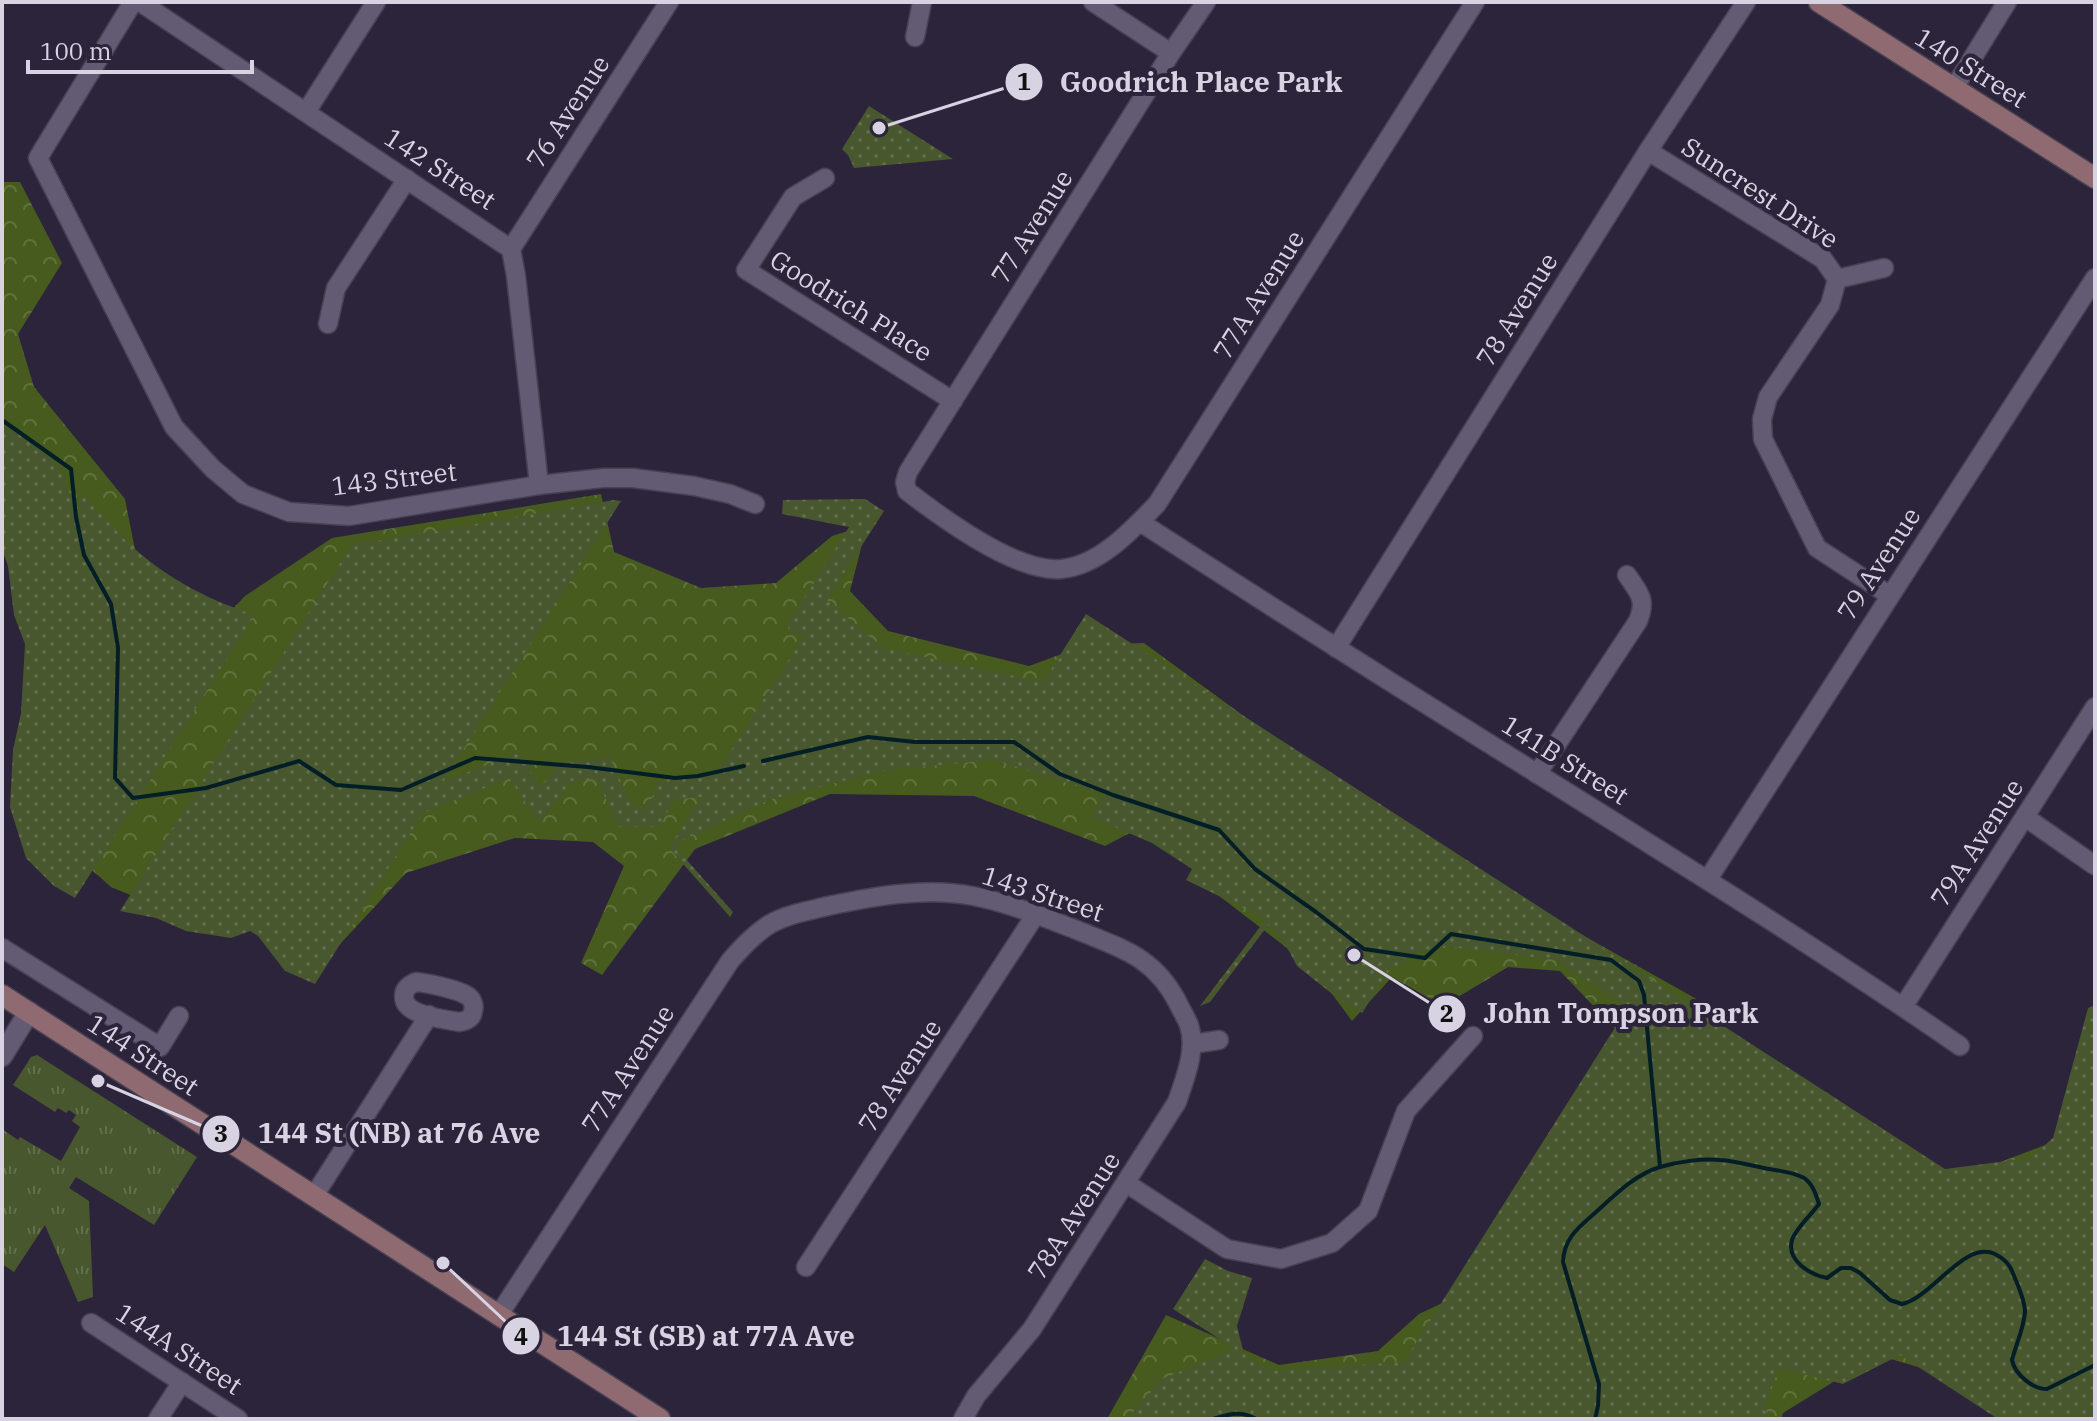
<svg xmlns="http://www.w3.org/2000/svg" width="2097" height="1421" viewBox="0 0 2097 1421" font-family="'IBM Plex Serif',serif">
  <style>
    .grass { fill: url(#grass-tufts) }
    .forest { fill: url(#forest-crowns) }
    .park { fill: url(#park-dots) }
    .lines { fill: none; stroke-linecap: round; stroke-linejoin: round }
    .stream { stroke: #041e27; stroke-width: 4 }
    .minor-casing { stroke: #484053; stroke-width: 21 }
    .tertiary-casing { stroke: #484053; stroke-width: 23 }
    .secondary-casing { stroke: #484053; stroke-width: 23 }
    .minor { stroke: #635a74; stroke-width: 18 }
    .tertiary { stroke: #635a74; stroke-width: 20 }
    .secondary { stroke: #8f6b71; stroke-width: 20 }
    .labels { text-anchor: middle; stroke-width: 8; stroke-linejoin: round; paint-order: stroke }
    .street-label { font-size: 26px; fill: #d8d3e2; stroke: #2c243a }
    .leader { fill: none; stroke: #d8d3e2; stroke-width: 3 }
    .callout-dot { fill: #d8d3e2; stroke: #2c243a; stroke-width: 3 }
    .mark-label { font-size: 24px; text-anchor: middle; font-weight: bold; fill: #111 }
    .callout-label { font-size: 28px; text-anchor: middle; font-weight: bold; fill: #d8d3e2; stroke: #2c243a; stroke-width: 8; stroke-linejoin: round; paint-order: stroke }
  </style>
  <defs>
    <pattern id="grass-tufts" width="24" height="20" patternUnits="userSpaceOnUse" patternTransform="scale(2)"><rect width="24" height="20" fill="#48572e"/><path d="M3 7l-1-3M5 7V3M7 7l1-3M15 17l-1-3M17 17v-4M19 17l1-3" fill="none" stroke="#626e4c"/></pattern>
    <pattern id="forest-crowns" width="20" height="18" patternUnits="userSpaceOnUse" patternTransform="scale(2)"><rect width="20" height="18" fill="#465b1d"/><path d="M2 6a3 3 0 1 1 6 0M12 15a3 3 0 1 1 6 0" fill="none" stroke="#60723e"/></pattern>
    <pattern id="park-dots" width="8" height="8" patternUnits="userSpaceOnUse" patternTransform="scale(2)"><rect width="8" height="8" fill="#48572e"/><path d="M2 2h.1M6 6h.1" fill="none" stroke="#626e4c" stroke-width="1.8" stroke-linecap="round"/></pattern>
  </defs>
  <rect width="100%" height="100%" fill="#2c243a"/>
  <path class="grass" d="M37,1055l160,102 -43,68 -78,-48 -7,11 20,13 4,96 -15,5 -33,-77 -31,47 -12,-8v-135l16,11 2,-3 41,24 19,-34 -8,-6 4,-6 -7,-5 -3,3 -8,-5 -3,4 -42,-27 18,-28z"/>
  <path class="forest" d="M2,182h18l42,81 -44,71 16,53 91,112 13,66 84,55 23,-24 87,-58 269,-44 13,58 87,36 75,-5 56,-47 35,-11 -17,66 38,40 141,35 57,-21 58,-2 269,197 296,166 24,44 220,130 108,-41 34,280 -218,-64 -94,58 -2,6h-674l59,-104 113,50 99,-14 41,-37 36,-17 171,-257 -66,-69 -52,-4 -65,39 -51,-29 -40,44 -39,-53 -112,-86v-16l-58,-40 -38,20 -131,-50 -144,-2 -135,55 -93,126 -21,-12 43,-97 -31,-24 -78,-4 -109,35 -91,98 -60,-53 -81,-5 -63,-26 -88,-78 4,-191 -25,-81z"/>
  <g class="park">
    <path d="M869,106l84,53 -99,9 -6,-13 -6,-6z"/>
    <path d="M2,425c19,10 43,22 55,41 8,12 12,28 18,41l9,-12c17,18 33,38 51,54 35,31 76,52 120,66l-180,283 -21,-12 -28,-28 -16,-51 3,-57 8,-37 4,-69 -11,-29 -6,-49 -6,-17z"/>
    <path d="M865,499l19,12 -57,89 56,48 160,34 43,-68 859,555 85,-11 23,-20 35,-130 7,-3v414h-97l-98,-64 -57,29 -64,-16 -13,37 1,14h-640l35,-40 73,-30 -62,-40 32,-50 23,12 24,7 -15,48 7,28 26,17 134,-9 224,-355 -72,-47 -120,-15 -47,26 -27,42 -26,-16 -39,-31 -8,-15 -20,-27 -59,78 -10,4 66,-87 -80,-39 6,-11 -40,-26 -61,-26 14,-23 -112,-34 -107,10 -117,30 -90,42 -3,6 57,64 -3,5 -61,-69 32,-51 -27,3 -15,27h-41l-21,-48 -25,2 -33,41 -30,-44 -86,35 -108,171 -30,-13 -27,-35 -8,-5 -19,7 -45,-7 -30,-13 -36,-7 233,-368 30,-3 231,-40 7,1 -178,281 74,-29 24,34 20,-25 49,-4 22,48 15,1 13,-26 56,-7 88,-138 -15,-4 -1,-8 61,-97 -67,-13 1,-14z"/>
  </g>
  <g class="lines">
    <g class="stream">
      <path d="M2093,2l2,1"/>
      <path d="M2,420l69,49 5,48 8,38 27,49 7,44 -3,130 18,20 73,-10 93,-27 37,24 65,5 74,-32 113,9 87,11 23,-2 46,-10"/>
      <path d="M763,761l105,-24 47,5h99l46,32 53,21 106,35 36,39 61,43 48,37 61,9 26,-24 160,26 28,21 5,14 16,172"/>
      <path d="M1213,1419c16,-5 28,-9 43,0"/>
      <path d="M1595,1419l3,-13 1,-22 -36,-122c1,-24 15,-34 32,-49 20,-18 39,-38 65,-46 17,-5 42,-9 60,-7 16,1 33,6 49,9 11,2 25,3 35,9 9,6 12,17 15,26 -8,11 -23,24 -27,36 -6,21 19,35 35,38l14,-10h10l9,5 30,27 12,4c31,-7 62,-64 93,-50 8,4 14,9 17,17 5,13 13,28 13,41 -1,15 -9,33 -13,48 3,15 21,29 35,29l48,-24"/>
    </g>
    <defs>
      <g id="minor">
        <path d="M133,2l-95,156 136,269 39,42 30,25 46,18 60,4 190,-31 64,-7h30l61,8 36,8 25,10"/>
        <path d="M140,2l371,247 5,27 23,209"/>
        <path d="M1093,2l78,51"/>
        <path d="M1206,2l-35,51 -263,419 -3,10 2,9c35,27 110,82 154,78 38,-3 71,-39 96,-65l318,-502"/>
        <path d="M915,37l7,-35"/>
        <path d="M1954,88l53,-86"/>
        <path d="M306,112l70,-110"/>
        <path d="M1648,151l175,108 14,20 -7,26 -62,92 -6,22 1,20 54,109 72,47"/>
        <path d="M825,178l-32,19 -47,73 207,131"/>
        <path d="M511,249l158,-247"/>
        <path d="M1837,279l47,-11"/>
        <path d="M328,324l8,-36 71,-109"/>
        <path d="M1140,522c130,84 261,167 393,249 144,90 288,179 427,275"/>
        <path d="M1336,648l312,-497 98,-149"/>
        <path d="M1537,774l101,-153c9,-22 1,-28 -11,-46"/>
        <path d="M2025,817l69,48"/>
        <path d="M1708,879l387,-601"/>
        <path d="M2,948l158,99 19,-31"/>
        <path d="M416,982c11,1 40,7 50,13 6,3 9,10 7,16 -1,8 -7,10 -14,11 -14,-3 -56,-6 -55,-26 0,-7 5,-11 12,-14z"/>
        <path d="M1903,1007l192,-300"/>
        <path d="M1192,1044l27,-4"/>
        <path d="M1126,1183l101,66 54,10 51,-16 36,-32 38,-100 67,-75"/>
        <path d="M314,1196l115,-181"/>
        <path d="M806,1267l230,-353"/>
        <path d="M498,1316l232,-355c12,-14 24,-27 40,-37 18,-10 38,-13 58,-18 47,-10 97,-19 145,-10 36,7 70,21 104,34 45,19 77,26 101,73 3,7 8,14 11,22 8,25 -4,53 -12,77l-145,227 -56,67 -13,23"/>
        <path d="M91,1323l147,96"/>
        <path d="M158,1419l24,-37"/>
      </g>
      <path id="tertiary" d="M2,1056l27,-44"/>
      <g id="secondary">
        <path d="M1819,2l276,176"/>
        <path d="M2,995l658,424"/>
      </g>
    </defs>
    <use href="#minor" class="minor-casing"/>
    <use href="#tertiary" class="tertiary-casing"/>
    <use href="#secondary" class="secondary-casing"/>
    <use href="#minor" class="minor"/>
    <use href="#tertiary" class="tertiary"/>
    <use href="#secondary" class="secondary"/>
  </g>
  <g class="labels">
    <g class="street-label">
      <text transform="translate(1971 68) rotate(32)" y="9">140 Street</text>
      <text transform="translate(568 112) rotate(-57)" y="9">76 Avenue</text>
      <text transform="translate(440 169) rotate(33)" y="9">142 Street</text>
      <text transform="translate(1760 193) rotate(33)" y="9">Suncrest Drive</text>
      <text transform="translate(1032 227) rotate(-58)" y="9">77 Avenue</text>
      <text transform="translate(1259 295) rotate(-58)" y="9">77A Avenue</text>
      <text transform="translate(851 306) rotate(32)" y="9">Goodrich Place</text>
      <text transform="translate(1517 310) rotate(-58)" y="9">78 Avenue</text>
      <text transform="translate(394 479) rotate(-7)" y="9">143 Street</text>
      <text transform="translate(1879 564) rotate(-57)" y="9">79 Avenue</text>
      <text transform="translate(1565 760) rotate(32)" y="9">141B Street</text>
      <text transform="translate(1977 843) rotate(-57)" y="9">79A Avenue</text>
      <text transform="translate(1043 894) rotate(18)" y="9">143 Street</text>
      <text transform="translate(143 1055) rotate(33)" y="9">144 Street</text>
      <text transform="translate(628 1069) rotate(-57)" y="9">77A Avenue</text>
      <text transform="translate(900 1076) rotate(-57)" y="9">78 Avenue</text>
      <text transform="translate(1074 1216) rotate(-57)" y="9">78A Avenue</text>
      <text transform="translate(179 1349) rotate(33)" y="9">144A Street</text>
    </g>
  </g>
  <path class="leader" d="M879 128L1024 82M1354 955L1447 1014M98 1081L221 1134M443 1263L521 1336"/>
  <g class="callout-dot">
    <circle cx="879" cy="128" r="8"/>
    <circle cx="1354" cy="955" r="8"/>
    <circle cx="98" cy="1081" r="8"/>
    <circle cx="443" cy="1263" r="8"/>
    <circle cx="1024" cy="82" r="20"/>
    <circle cx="1447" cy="1014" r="20"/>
    <circle cx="221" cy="1134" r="20"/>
    <circle cx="521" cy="1336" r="20"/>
  </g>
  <g class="mark-label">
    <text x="1024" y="90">1</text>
    <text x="1447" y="1022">2</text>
    <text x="221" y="1142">3</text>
    <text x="521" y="1345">4</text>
  </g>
  <g class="callout-label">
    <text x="1201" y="92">Goodrich Place Park</text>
    <text x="1621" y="1023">John Tompson Park</text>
    <text x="399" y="1143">144 St (NB) at 76 Ave</text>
    <text x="706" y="1346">144 St (SB) at 77A Ave</text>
  </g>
  <rect width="2097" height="1421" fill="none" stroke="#d8d3e2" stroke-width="8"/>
  <path d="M28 60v12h224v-12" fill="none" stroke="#d8d3e2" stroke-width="4"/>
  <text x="40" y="60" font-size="24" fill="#d8d3e2" stroke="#2c243a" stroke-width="6" paint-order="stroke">100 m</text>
</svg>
